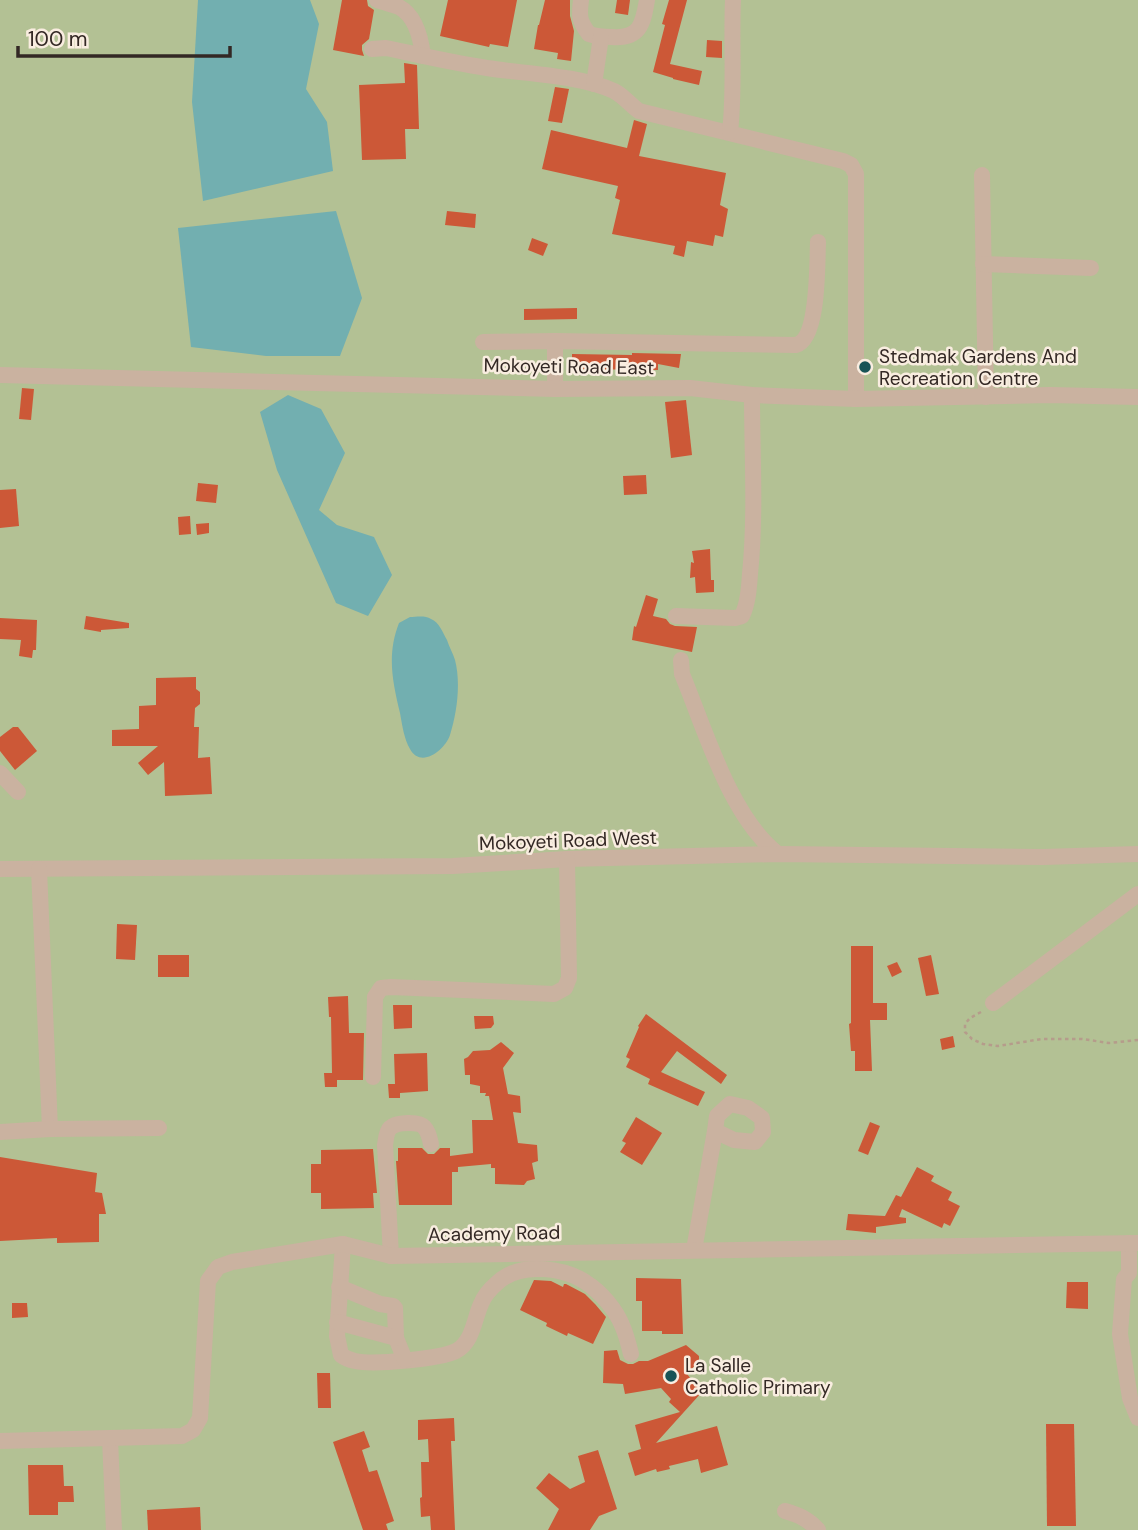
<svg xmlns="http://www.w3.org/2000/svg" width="1138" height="1530" viewBox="0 0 1138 1530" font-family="'DM Sans',sans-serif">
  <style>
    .green { fill: #b3c194 }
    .water { fill: #72afb0 }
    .building { fill: #cc5837 }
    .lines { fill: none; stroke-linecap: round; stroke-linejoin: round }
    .path { stroke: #b59c8b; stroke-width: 2.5; stroke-dasharray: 3.5 3.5; stroke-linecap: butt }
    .minor { stroke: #cab2a0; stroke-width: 16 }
    .poi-dot { fill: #185356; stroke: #f9ede0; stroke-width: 2.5 }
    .labels { text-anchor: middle; stroke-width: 5; stroke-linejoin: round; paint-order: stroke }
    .poi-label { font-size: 19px; fill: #332824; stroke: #f9ede0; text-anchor: start }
    .street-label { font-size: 19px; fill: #332824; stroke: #f9ede0 }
  </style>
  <rect width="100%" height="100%" fill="#f2e3d4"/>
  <rect class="green" x="0" y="0" width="1138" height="1530"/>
  <g class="water">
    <path d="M198,0h112l9,24 -13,65 21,33 6,49 -130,30 -11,-99z"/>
    <path d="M336,211l26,87 -22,58h-74l-75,-9 -13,-119z"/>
    <path d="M288,395l33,14 24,44 -26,57 18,15 37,12 18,38 -24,41 -32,-13 -59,-133 -17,-58z"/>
    <path d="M410,617c6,0 15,-2 21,2 8,3 12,14 16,21 2,7 6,13 8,20 6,23 2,53 -5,75 -5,15 -29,34 -40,14 -6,-10 -8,-25 -10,-36 -8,-33 -13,-59 -1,-90z"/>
  </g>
  <g class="building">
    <path d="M342,0h25l1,6 6,4 -5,29 -7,6v5l2,6 -31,-6z"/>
    <path d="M448,0h69l-9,47 -18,-3 -1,3 -49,-11z"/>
    <path d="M545,0h25v16l4,15 -3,30 -14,-2 1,-6 -24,-4 4,-24h1z"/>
    <path d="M617,0h13l-2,15 -13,-2z"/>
    <path d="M669,0h18l-17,64 32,7 -3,14 -26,-6v-1l-20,-6 12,-47 -3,-1z"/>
    <path d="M707,40l15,1v17l-16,-1z"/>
    <path d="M404,63l13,2 2,64h-14l1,30 -44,1 -3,-75 46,-2z"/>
    <path d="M555,87l14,2 -7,34 -14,-2z"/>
    <path d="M634,120l13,4 -8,32 87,17 -6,32 8,4 -5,28 -8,-2 -2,11 -26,-5 -3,16 -11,-3 2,-8 -63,-12 8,-34 -5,-2 3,-12 -76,-17 9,-39 76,18z"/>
    <path d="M447,211l29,3 -1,14 -30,-3z"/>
    <path d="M532,238l16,6 -5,12 -15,-6z"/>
    <path d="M577,308v11l-53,1v-11z"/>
    <path d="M632,353l49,1 -2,14 -21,-4v6l-86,-1v-15l60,1z"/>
    <path d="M22,388l12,1 -3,31 -12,-1z"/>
    <path d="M686,400l6,55 -21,3 -6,-56z"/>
    <path d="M646,475l1,19 -23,1 -1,-19z"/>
    <path d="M198,483l20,2 -2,18 -20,-2z"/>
    <path d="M16,489l3,37 -19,2v-38z"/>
    <path d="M190,516l1,18 -12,1 -1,-18z"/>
    <path d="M209,523v10l-12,2 -1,-11z"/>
    <path d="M710,549l1,31h3v12l-18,1 -1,-16 -5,1 1,-16 3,1 -2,-12z"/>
    <path d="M646,595l12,4 -5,17 13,3 4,5 5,2 22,1 -5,25 -60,-12 2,-14 2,1z"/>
    <path d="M86,616l43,7v5l-28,2v2l-17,-3z"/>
    <path d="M0,618l37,2 -1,30h-3l-1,8 -13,-2 2,-16 -21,-1z"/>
    <path d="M196,677v12l4,3v12l-5,4 -1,19h5l-1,31 12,-1 2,37 -47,2 -1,-34 -16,13 -10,-12 20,-17h-46v-16l27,-1v-23l17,-1v-27z"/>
    <path d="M13,727h5l19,24 -22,19 -15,-19v-14z"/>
    <path d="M117,924l20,1 -2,35 -19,-1z"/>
    <path d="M851,946h22v57h14v17h-17l2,51h-17v-20h-4l-2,-27 2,-1z"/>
    <rect x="158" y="955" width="31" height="22"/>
    <path d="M931,955l8,39 -13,2 -8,-38z"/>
    <path d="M897,962l5,10 -10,5 -5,-11z"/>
    <path d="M348,996l1,37h15l-1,47h-26v7h-12l-1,-14h8l-1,-56h-2l-1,-20z"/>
    <path d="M393,1005h19v23l-18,1z"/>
    <path d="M646,1014l81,61 -6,9 -44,-33 -16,21 44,20 -7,14 -50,-22 2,-5 -24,-12 4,-8 -4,-2 13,-30 -1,-1z"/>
    <path d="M474,1016h19l1,8 -3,4 -16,1z"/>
    <path d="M953,1036l2,11 -13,3 -2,-11z"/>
    <path d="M501,1042l13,11 -11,15 5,26 12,2 1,17 -8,-1 5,31 19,2 1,16 -6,2 3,16 -8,2 -3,4 -29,-1v-16h-4v-4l-33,3v5h-6v33h-53l-3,-44h2v-13h24l6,6h6l6,-6h10v8l23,-3 -1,-33h21l-4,-24h-4l1,-3h-6v-7l-10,-2v-9h-5l-1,-16 4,-2 5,-6 17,-1z"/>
    <path d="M427,1053l1,38 -28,2v5h-11l-1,-14h7l-1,-30z"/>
    <path d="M636,1117l26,16 -20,32 -22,-13 6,-9 -4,-2z"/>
    <path d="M870,1122l10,4 -12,29 -10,-4z"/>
    <path d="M373,1149l4,44h-4l1,15 -53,1v-16h-10v-29h10v-14z"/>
    <path d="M0,1157l97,16 -2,19 7,1 4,21h-7v28l-42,1v-5l-57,3z"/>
    <path d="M917,1167l17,9 -3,5 21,11 -4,8 12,6 -10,20 -6,-3 -2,5 -40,-19 -3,8 7,1v5l-30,4v6l-30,-3 2,-16 37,2 11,-21 5,2z"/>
    <path d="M636,1278l45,1 2,55h-21v-3h-20v-30h-6z"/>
    <path d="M534,1280l17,1 12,6 1,-3h2l19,10 10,10 11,13 -13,27 -25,-11 -1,3 -21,-10 1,-3 -27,-13z"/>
    <path d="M1067,1282h21v27l-22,-1z"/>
    <path d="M12,1303h15l1,14 -16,1z"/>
    <path d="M686,1345l13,11v5l-12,13 15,18 -46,51 61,-17 11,39 -27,8 -3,-14 -29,7 1,3 -13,3 -1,-3 -21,7 -7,-23 13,-4 -6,-24 45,-13 -11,-10 2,-3 -10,-11 -36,6 -2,-10 -20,-1 1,-32 13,-1 3,10 8,4h5l6,-3h9z"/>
    <path d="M317,1373h13l1,35h-13z"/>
    <path d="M454,1418l1,23h-4l4,89h-24l-1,-14 -9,1 -1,-19 2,-1 -1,-35h8l-1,-23 -10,1v-20z"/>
    <path d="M1046,1424h28l2,102h-29z"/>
    <path d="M364,1431l6,16 -8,3 7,22 8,-2 17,51 -8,3 2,6h-25l-30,-88z"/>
    <path d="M598,1450l19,59 -18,7 -9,14h-42l11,-21 -23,-21 13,-15 21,16 15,-7 -7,-26z"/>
    <path d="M28,1465h35l1,21h9l1,16h-16v13h-29z"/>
    <path d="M200,1507l1,23h-53l-1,-20z"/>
  </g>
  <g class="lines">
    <path class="path" d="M981,1012l-11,6 -5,6v8l7,7 11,5 15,2 44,-7h40l27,4 29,-3"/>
    <g class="minor">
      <path d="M377,0c7,3 15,4 22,7 17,9 22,32 24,49"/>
      <path d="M581,0c-2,16 -2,21 8,34 8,3 15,3 23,3 28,2 31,-13 35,-37"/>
      <path d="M372,49l14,-1c33,7 67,15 101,20 38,6 92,7 127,23 10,5 16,14 25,20l204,50 8,4 5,9v225"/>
      <path d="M594,84l7,-47"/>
      <path d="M730,132c5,-43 1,-88 3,-132"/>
      <path d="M982,175l4,222"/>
      <path d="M983,264l108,4"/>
      <path d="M555,341v48"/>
      <path d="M483,342l72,-1 241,4c23,-6 21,-82 22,-103"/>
      <path d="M0,375l555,14 135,-1 62,7 104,4 194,-4 88,2"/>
      <path d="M676,616l59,2 7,-2c6,-13 7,-28 8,-42 6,-59 2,-120 2,-179"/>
      <path d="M681,660l1,14c23,55 48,143 96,180"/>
      <path d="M0,773l18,19"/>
      <path d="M0,869l453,-3 114,-7 211,-5 265,3 95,-3"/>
      <path d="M39,869l11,260"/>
      <path d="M993,1003l145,-109"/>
      <path d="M373,1077l2,-80 6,-9 10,-1 163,7 11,-6 4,-10 -2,-119"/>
      <path d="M0,1132l50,-3 109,-1"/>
      <path d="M1129,1243v30l-5,6 -4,55 10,64 8,20"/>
      <path d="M343,1244l-6,92 4,19c4,3 9,5 14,6 19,4 85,-2 101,-10 17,-9 18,-32 25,-47 3,-8 9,-15 16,-21 23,-22 70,-16 94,3 8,6 17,16 22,23 10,14 14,29 18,45"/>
      <path d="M694,1250l21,-119 2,-15 13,-12 18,4 14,10 1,14 -8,10 -21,-2 -19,-9"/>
      <path d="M391,1256l-6,-111c1,-5 1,-13 5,-17 6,-6 29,-7 34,-1 4,4 6,12 7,17"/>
      <path d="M339,1287l41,17 13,2 2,2 1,30 9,22"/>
      <path d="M337,1322l59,16"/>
      <path d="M110,1439l4,91"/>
      <path d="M0,1441l182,-5 11,-6 7,-12 8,-137 10,-14 14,-5 111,-18 48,12 747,-13"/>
      <path d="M785,1511c14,4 23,8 33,19"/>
    </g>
  </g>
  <g class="poi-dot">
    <circle cx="865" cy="367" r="7"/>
    <circle cx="671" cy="1376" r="7"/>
  </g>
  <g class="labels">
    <g class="poi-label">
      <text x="879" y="363">Stedmak Gardens And<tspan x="879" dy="22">Recreation Centre</tspan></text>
      <text x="685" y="1372">La Salle<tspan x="685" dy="22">Catholic Primary</tspan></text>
    </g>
    <g class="street-label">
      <text transform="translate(569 366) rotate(1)" y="7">Mokoyeti Road East</text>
      <text transform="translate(568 840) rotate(-2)" y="7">Mokoyeti Road West</text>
      <text transform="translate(494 1233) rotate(-1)" y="7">Academy Road</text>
    </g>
  </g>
  <path d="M18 46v10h212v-10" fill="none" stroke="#332824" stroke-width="3.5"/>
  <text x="28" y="46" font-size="21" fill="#332824" stroke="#f9ede0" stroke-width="5" paint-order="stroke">100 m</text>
</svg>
